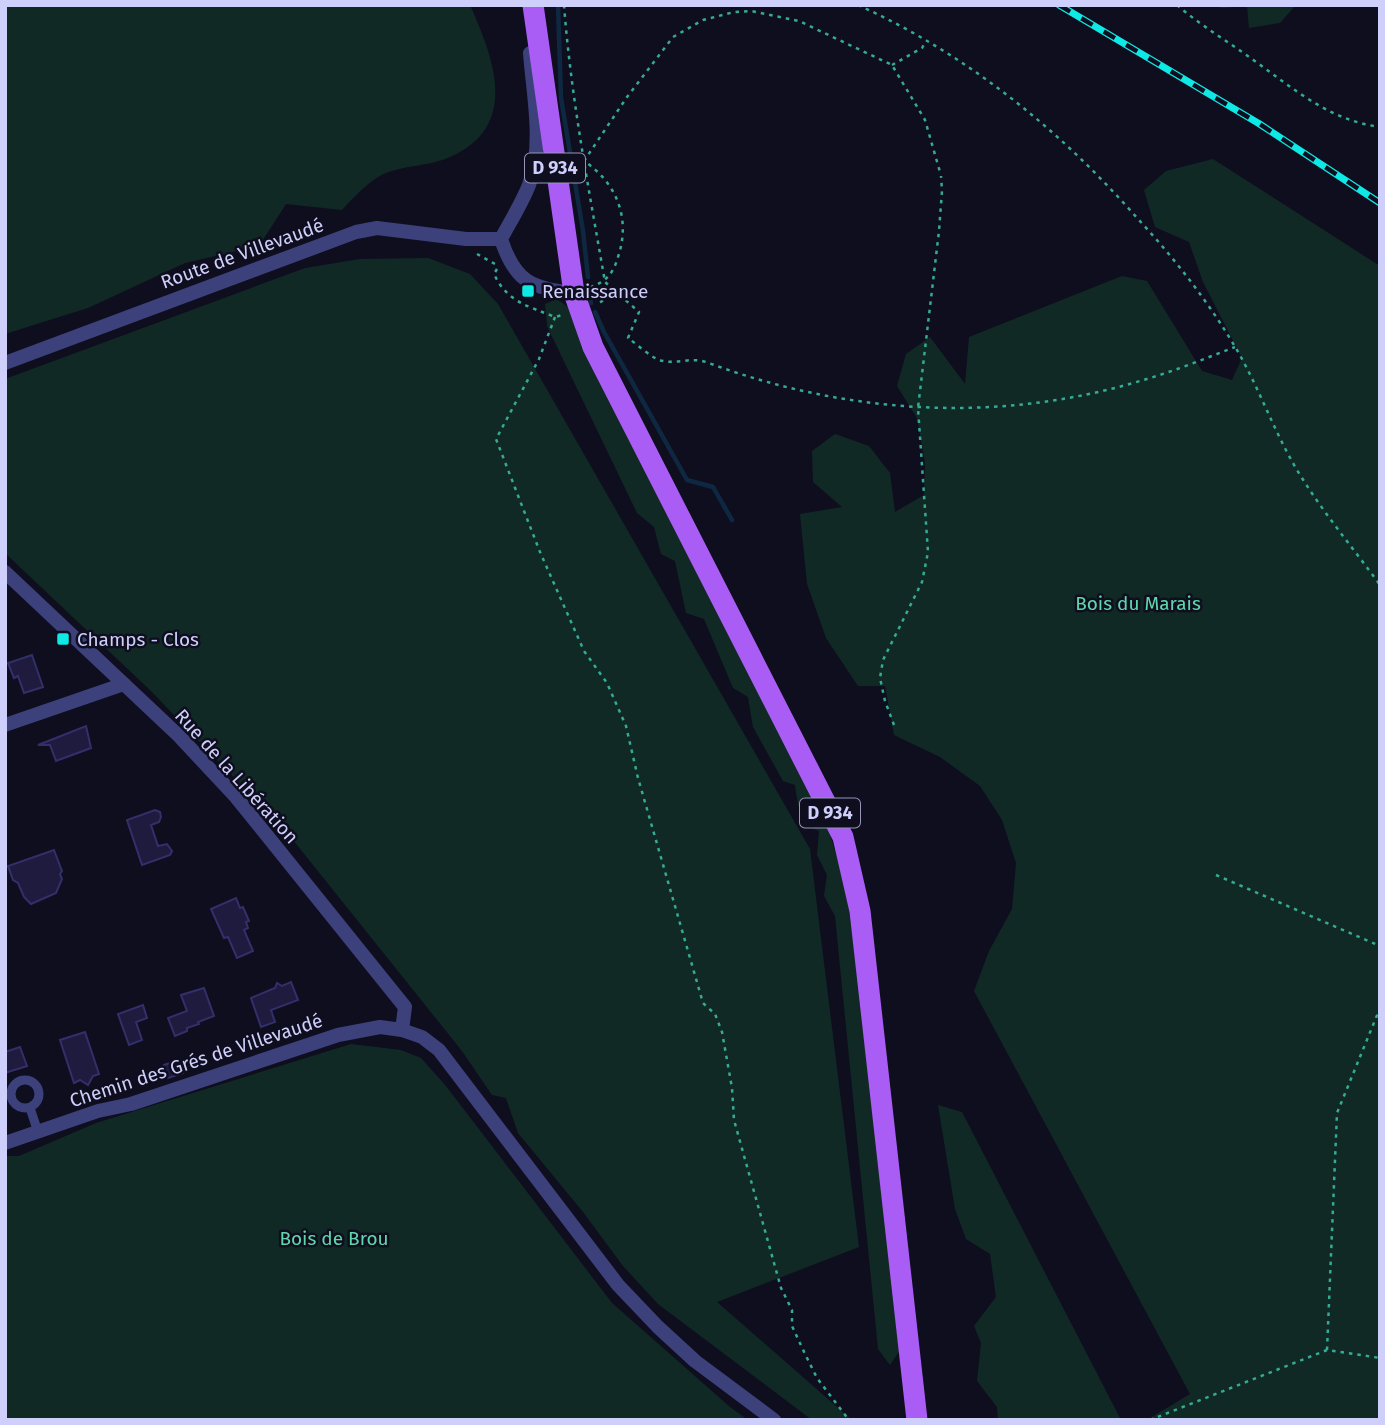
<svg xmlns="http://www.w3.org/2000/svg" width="1385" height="1425" viewBox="0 0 1385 1425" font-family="'Fira Sans',sans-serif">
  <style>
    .green { fill: #112925 }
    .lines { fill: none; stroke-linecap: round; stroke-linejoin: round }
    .stream { stroke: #0f2842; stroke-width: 4.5 }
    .building { fill: #1e1b3f; stroke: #332f6a; stroke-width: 2 }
    .path { stroke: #35aa95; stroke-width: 2.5; stroke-dasharray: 3.5 5; stroke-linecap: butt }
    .lane { stroke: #3c417b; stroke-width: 9 }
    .street { stroke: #3c417b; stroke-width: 14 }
    .primary { stroke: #aa5df5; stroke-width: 21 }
    .rail-casing { stroke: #0ee9e5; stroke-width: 7 }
    .rail { stroke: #0f0e1f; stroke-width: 4.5; stroke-dasharray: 13; stroke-linecap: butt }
    .poi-dot { fill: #0ee9e5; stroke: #0f0e1f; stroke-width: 2.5 }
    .labels { text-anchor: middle; stroke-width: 5; stroke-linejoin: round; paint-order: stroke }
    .shield { fill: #0f0e1f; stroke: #9595ba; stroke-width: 2 }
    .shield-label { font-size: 18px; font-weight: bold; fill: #cfcffc }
    .street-label { font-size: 19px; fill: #cfcffc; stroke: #0f0e1f }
    .poi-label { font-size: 19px; fill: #cfcffc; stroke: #0f0e1f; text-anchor: start }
    .park-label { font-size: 19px; fill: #60d7ab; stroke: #0f0e1f }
  </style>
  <rect width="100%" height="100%" fill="#0f0e1f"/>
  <g class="green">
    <path d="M8,5h462c24,54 50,121 -20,152 -22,10 -52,8 -72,20 -14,9 -25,21 -36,33l-56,-6 -27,42 -74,17 -97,45 -83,26v-327z"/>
    <path d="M1209,5h87l-16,18 -31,5 -2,-22 -24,2z"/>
    <path d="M1213,159l167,107v1154h-233l43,-26 -216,-403 15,-40 23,-42 4,-46 -14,-43 -22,-34 -40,-29 -46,-22 -9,-49h-27l-32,-48 -19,-54 -7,-70 42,-7 -29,-25 -1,-31 23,-17 34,12 21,27 5,39 29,-17 1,-32 -8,-45 -20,-32 9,-32 24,-17 35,47 4,-47 153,-61 25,5 55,90 30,9 10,-22 -39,-76 -14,-40 -34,-15 -11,-37 22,-19z"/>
    <path d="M428,258l42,16 28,30 312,545 49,398 -142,55 135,118h-40l-154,-116 -35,-38 -40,-54 -65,-79 -12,-35 -14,-3 -30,-44 -173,-216 -138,-144 -146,-138v-174l300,-111 55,-9z"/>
    <path d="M557,299l12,9 254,504 30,96 47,442 -10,15 -12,-16 -43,-433 -11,-20 3,-21 -10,-20 2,-24c-20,-7 -21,-27 -24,-46l-12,-4 -30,-54 -5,-30 -15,-9 -29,-69 -18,-6 -11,-52 -14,-7 -7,-27 -17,-14 -90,-187 -2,-22z"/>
    <path d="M351,1044l50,6 20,8 25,28 166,217 118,104 18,13h-743v-264h14l77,-33z"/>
    <path d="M938,1105l24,7 159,308h-123l-1,-13 -20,-26 4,-38 -7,-17 22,-29 -6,-43 -24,-15 -11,-30z"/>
  </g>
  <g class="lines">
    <g class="stream">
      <path d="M558,5l3,93 22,133 5,46"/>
      <path d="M590,297l1,6"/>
      <path d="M595,312l9,20 83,148 26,7 19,33"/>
    </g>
  </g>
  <g class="building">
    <path d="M32,655l11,32 -19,6 -6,-17 -4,2 -6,-15z"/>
    <path d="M86,726l5,22 -35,13 -6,-16h-12z"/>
    <path d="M155,810l5,2 1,5 -2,5 -8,3 7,21 9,-2 5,7 -2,4 -28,10 -15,-45z"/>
    <path d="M54,850l8,21 -2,3 2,5 -6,14 -25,11 -7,-7 -6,-14 -5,-3 -5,-14z"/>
    <path d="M236,898l4,10 3,-1 6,14 -3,1 2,6 -4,2 9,21 -16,7 -9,-21 -4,1 -13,-29z"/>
    <path d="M291,982l7,18 -27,10 4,12 -14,5 -10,-29 24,-10 2,-5 5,3z"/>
    <path d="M204,988l10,28 -16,6 1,2 -12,4v3l-12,5 -7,-18 19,-7 -6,-16z"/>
    <path d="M143,1005l4,13 -11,4 6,18 -13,5 -11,-31z"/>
    <path d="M85,1032l14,42 -6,2 -5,9 -8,-5 -6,3 -14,-43z"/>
    <path d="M20,1047l7,19 -22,7v-21z"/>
    <path d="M179,1060l4,13 -15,5 -4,-13z"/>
  </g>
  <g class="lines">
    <g class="path">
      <path d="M564,5c7,93 25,185 41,277l8,7 -7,9 -8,6"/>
      <path d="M858,5c110,50 201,124 280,214 36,39 69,81 96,126 26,43 41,91 68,133 23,37 52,71 78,107"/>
      <path d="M1177,5c23,20 50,36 75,54 41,29 76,61 128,68"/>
      <path d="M892,65l30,-17 4,-7"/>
      <path d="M477,254l18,10"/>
      <path d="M497,269l-3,5c13,28 34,32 61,43l7,-2"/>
      <path d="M590,287c16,-5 23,-13 28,-30 13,-38 -1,-74 -34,-96l43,-64 46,-60 30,-17 31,-8 17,-1 48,10 93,44 33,55 15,52"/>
      <path d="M613,289l26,23 -11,26c10,7 24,21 35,23 14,3 29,-4 43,1 139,52 290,62 434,19 32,-9 64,-22 95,-34"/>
      <path d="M555,317l-16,42 -43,80 44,113 44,99 23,32 19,43 12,52 65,225 12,11 7,18 10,56 2,32 47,168 11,22v16l13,28 12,24 32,42"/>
      <path d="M894,725l-9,-24 -5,-23 3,-18 39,-78 6,-30 -10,-144 21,-177 3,-40 -1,-15"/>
      <path d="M1216,875l164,71"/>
      <path d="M1327,1350l10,-237 43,-105"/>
      <path d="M1150,1420l177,-70 53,8"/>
    </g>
    <g class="lane">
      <circle cx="25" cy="1094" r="14"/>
      <path d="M30,1108l8,24"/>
    </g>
    <g class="street">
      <path d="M530,53c3,42 14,91 -1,132 -7,18 -19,37 -28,54 14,43 30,49 73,54"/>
      <path d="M5,363l351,-131 21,-4 89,11h35"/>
      <path d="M5,572l174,164 57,61 169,210 -3,23"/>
      <path d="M5,725l119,-41"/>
      <path d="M5,1143l93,-32 33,-7 207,-69 42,-8 22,3 20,7 17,13 179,235 40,42 37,34 79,59"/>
    </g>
    <path class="primary" d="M533,5l41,288 19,54 250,490 17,74 57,509"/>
    <defs>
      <path id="rail" d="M1059,5l199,118 122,80"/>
    </defs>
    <use href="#rail" class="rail-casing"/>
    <use href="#rail" class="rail"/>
  </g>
  <g class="poi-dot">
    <rect x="521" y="284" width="14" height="14" rx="3.5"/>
    <rect x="56" y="632" width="14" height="14" rx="3.5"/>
  </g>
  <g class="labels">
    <g class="shield">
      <rect x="525" y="153.5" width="60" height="29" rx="5"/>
      <rect x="800" y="798.5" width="60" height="29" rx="5"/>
    </g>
    <g class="shield-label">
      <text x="555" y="174">D 934</text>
      <text x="830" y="819">D 934</text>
    </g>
    <g class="street-label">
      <text transform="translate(242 253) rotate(-20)" y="7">Route de Villevaudé</text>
      <text transform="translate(237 776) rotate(48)" y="7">Rue de la Libération</text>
      <text transform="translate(196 1060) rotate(-18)" y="7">Chemin des Grés de Villevaudé</text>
    </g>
    <g class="poi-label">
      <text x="542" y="298">Renaissance</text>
      <text x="77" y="646">Champs - Clos</text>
    </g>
    <g class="park-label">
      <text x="1138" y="610">Bois du Marais</text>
      <text x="334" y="1245">Bois de Brou</text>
    </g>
  </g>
  <rect width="1385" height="1425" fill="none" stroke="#cfcffc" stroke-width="14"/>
</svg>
